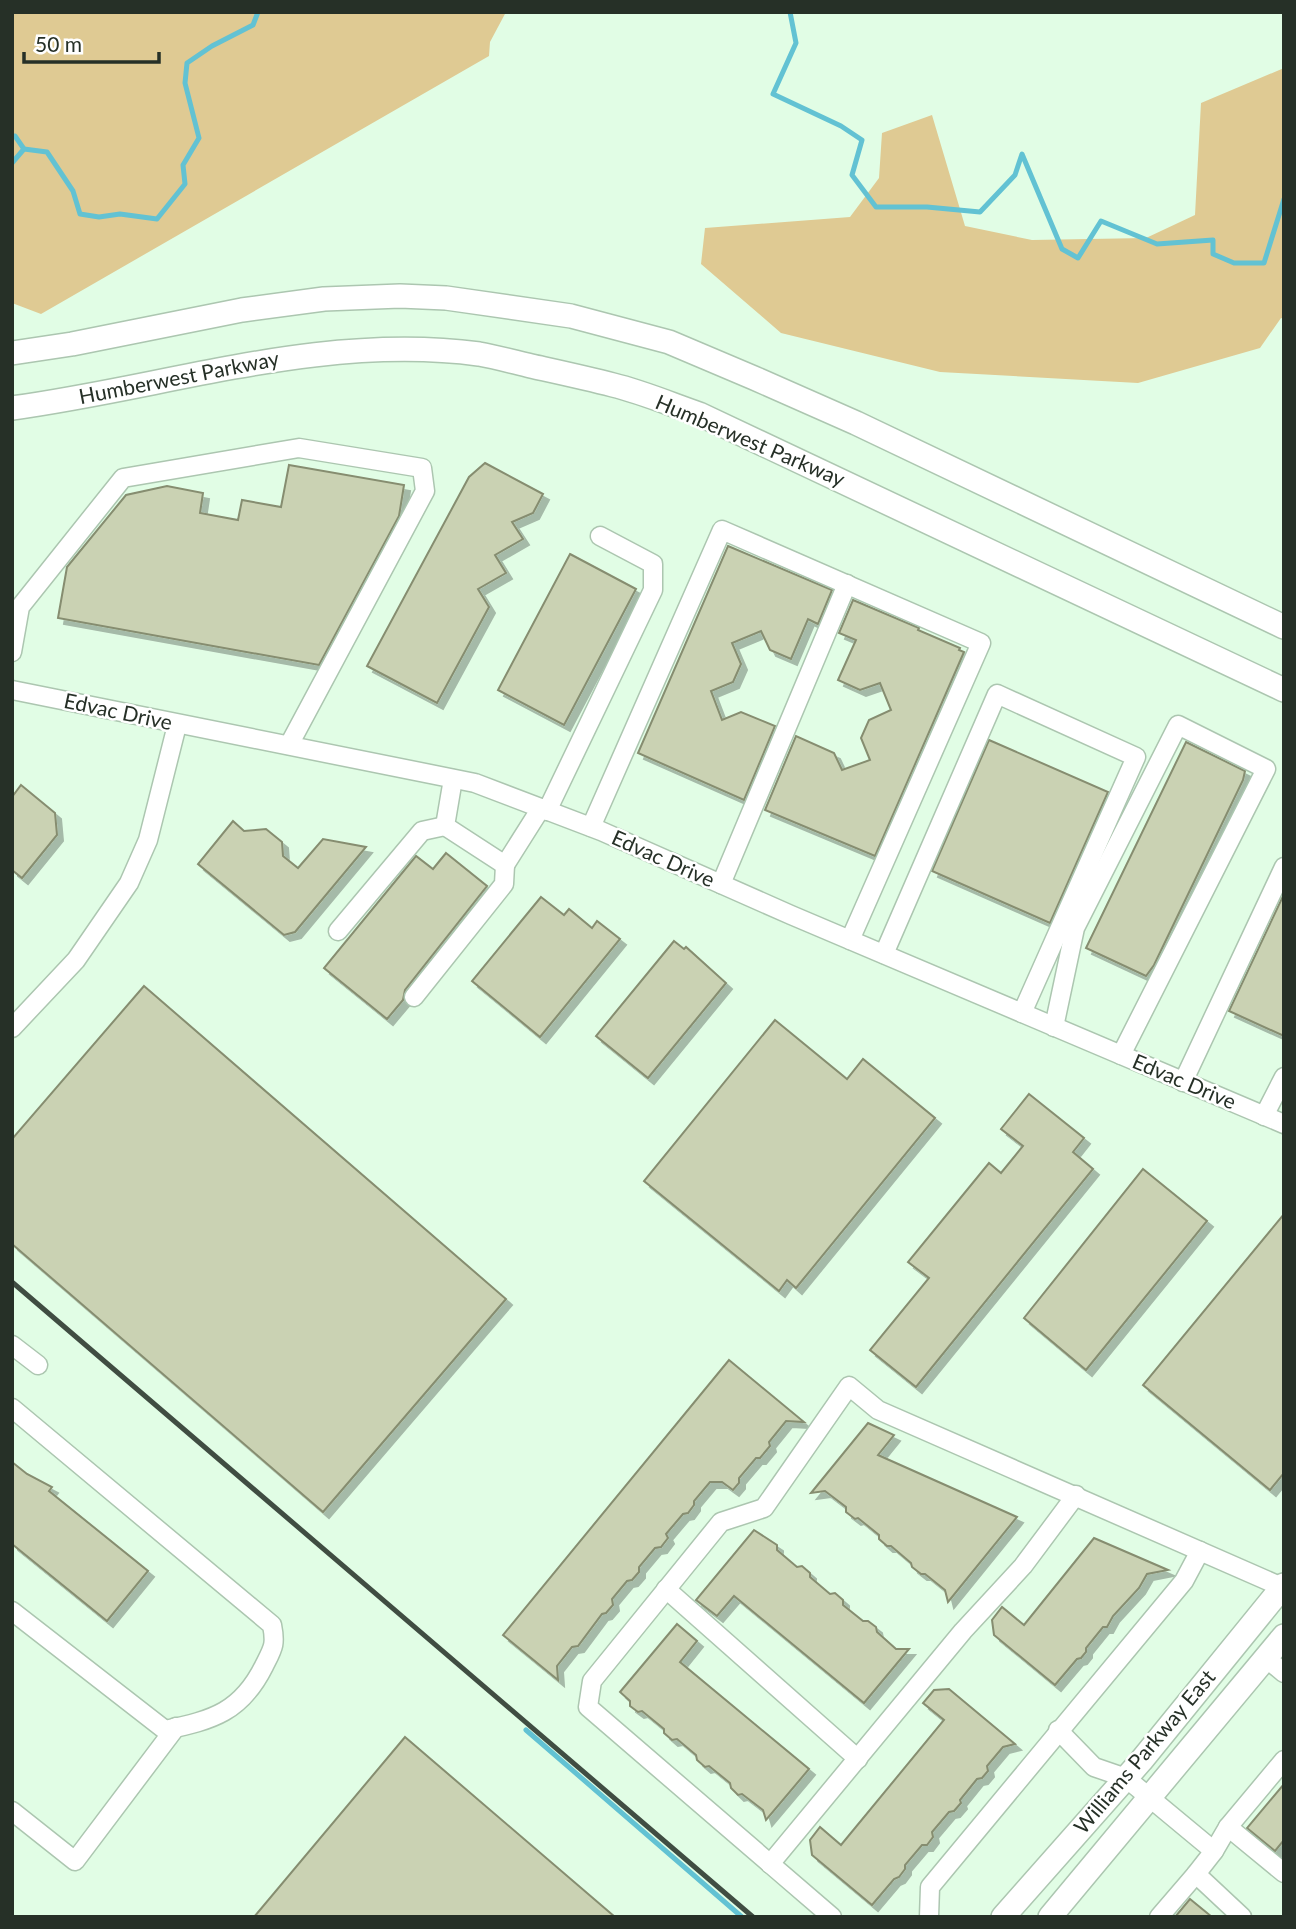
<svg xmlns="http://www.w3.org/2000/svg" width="1296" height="1929" viewBox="0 0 1296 1929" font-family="Lato,sans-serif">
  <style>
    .green { fill: #dfca93 }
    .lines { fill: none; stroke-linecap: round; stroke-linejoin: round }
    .stream { stroke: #62c2d3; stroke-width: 5 }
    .building { fill: #cad2b3; stroke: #868d70; stroke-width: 2; filter: url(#shadow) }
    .minor-casing { stroke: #acc6b0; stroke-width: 21 }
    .major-casing { stroke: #acc6b0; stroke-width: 26 }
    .minor { stroke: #fff; stroke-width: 18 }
    .major { stroke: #fff; stroke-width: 23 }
    .rail { stroke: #404d42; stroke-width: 5 }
    .labels { text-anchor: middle; stroke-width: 5; stroke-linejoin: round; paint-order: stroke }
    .street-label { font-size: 21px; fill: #263027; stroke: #fff }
  </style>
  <defs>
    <filter id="shadow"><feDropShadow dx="6" dy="6" stdDeviation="0" flood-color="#0004"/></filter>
  </defs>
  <rect width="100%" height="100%" fill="#e1fde5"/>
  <g class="green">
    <path d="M12,12h494l-16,30 -1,14 -448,258 -29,-11z"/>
    <path d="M1284,68v251l-3,-1 -21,30 -122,35 -198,-11 -159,-39 -80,-69 4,-36 145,-11 29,-39 3,-45 50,-18 33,111 67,14 114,-2 49,-23 6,-112z"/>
  </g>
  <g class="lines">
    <g class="stream">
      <path d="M790,12l6,31 -23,51 68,32 21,14 -10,35 24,32h51l53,5 35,-37 7,-21 40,95 16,9 23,-37 56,23 56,-4v14l21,9h30l20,-64"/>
      <path d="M12,136h3l9,13 23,3 26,39 7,23 19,3 21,-3 37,5 28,-35 -2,-19 16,-27 -14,-55 2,-20 25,-17 41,-21 5,-13"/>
      <path d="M12,163l12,-14"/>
      <path d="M526,1730l216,187"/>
    </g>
  </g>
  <g class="building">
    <path d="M485,463l58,31 -10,19 -21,9 11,17 -28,16 11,18 -28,16 11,18 -52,96 -70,-37 102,-189z"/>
    <path d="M289,465l115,20 -5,31 -80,149 -261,-47 9,-51 59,-72 41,-9 36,7 -3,20 38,7 4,-20 39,7z"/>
    <path d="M728,546l104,44 -14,34 -10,-5 -17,40 -21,-9 -9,-19 -29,12 9,21 -8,18 -22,9 11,29 19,-8 34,14 -31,74 -106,-47z"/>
    <path d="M570,554l66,35 -72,136 -66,-35z"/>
    <path d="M853,600l66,28 -1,2 42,18 -1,2 5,2 -89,204 -110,-46 31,-74 38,17 8,17 28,-10 -9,-22 8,-18 22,-10 -11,-27 -20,7 -22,-10 18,-40 -17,-7z"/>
    <path d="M989,740l119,52 -58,131 -118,-52z"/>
    <path d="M1186,742l59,29 -2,9 -89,185 -8,11 -60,-28z"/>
    <path d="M21,785l34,28 2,22 -35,43 -10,-8v-73z"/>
    <path d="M233,821l11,10 22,-2 16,13 1,14 15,12 25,-29 43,8 -71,85 -11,3 -86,-71z"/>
    <path d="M446,853l41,33 -82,104 -2,10 -16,19 -63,-51 92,-112 17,13z"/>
    <path d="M1284,894v142l-55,-25z"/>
    <path d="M541,897l23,18 5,-6 23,19 5,-7 23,18 -80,98 -68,-56z"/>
    <path d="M674,941l10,8 2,-2 40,36 -78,95 -52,-42z"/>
    <path d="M144,986l362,313 -183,213 -311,-268v-105z"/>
    <path d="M775,1020l72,59 16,-20 72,59 -139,170 -9,-8 -8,11 -135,-110z"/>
    <path d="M1029,1094l55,44 -11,14 20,17 -177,218 -46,-37 59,-72 -21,-16 81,-99 12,10 22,-27 -22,-17z"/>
    <path d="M1143,1169l64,52 -121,149 -62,-52z"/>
    <path d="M1284,1214v259l-14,17 -127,-105z"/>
    <path d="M729,1360l75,62 -18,-1 -17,21 1,4 -10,12h-4l-17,20v5l-6,7 -11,-8h-12l-16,19v4l-6,8 -5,1 -17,20 2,4 -7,9 -6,1 -16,19v5l-7,8 -5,1 -15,18 1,6 -7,8 -4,1 -24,32 -6,1 -15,19 1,14 -55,-45z"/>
    <path d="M868,1423l26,12 -16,20 139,62 -69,85 -3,-12 -20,-16h-4l-9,-7 -1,-4 -20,-17h-4l-8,-7v-4l-21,-17 -3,1 -9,-7v-5l-21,-16 -14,2z"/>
    <path d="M12,1462l15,12 25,13 -3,4 99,80 -41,50 -95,-77z"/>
    <path d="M754,1530l23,15v5l20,17 5,-1 8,7v4l20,17 5,-1 8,7v5l20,16h5l8,6 1,5 19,17h13l-45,54 -130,-107 -17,20 -21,-16z"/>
    <path d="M1094,1538l74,32 -21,4 -8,14 -26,28 -6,11h-4l-17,21v4l-5,6 -4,1 -22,26 -61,-50 -2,-15 10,-13 22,18z"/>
    <path d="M677,1624l20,17 -17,21 129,107 -43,51 -3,-10 -21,-16 -4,1 -7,-7 -1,-5 -21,-17 -4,1 -8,-7 -1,-5 -19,-16 -5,1 -8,-7v-4l-22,-18 -4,1 -8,-6v-5l-10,-9z"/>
    <path d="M949,1689l66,55 -12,3 -16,19 1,5 -6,7 -5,1 -17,21 1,3 -7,8 -5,1 -17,20 1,5 -6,8h-5l-17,20v4l-6,8 -5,2 -22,26 -60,-50 -2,-15 10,-13 21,18 103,-125 -21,-17 11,-13z"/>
    <path d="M405,1737l210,180h-361z"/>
    <path d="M1284,1784v56l-9,11 -28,-23z"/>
    <path d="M1190,1899l22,18h-37z"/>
  </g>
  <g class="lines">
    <defs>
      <g id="minor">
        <path d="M12,652l8,-45 103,-129 176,-30 123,20 3,23 -136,254"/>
        <path d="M12,690l463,93 126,48 190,84 493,209"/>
        <path d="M453,779l-8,47 60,39 36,-57"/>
        <path d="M547,811l106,-221v-26l-53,-28"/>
        <path d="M591,827l131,-297 259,113 -131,297"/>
        <path d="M721,884l126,-300"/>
        <path d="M338,931l84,-100 23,-5"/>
        <path d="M884,954l113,-260 139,63 -114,256"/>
        <path d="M414,997l90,-113 1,-19"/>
        <path d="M1054,1027l21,-99 103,-203 88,44 -145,286"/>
        <path d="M12,1028l64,-68 53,-77 19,-43 29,-115"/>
        <path d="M1183,1082l101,-215"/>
        <path d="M1264,1116l20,-39"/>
        <path d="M12,1345l26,20"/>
        <path d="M12,1408l260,217c4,20 1,23 -8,41 -23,46 -51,54 -99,64l-153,-119"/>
        <path d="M666,1589l192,170"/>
        <path d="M1266,1658l18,15"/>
        <path d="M1058,1730l36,37 32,11 88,73 -18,23 46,43"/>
        <path d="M12,1811l63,50 101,-134"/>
        <path d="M1228,1827l56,46"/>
        <path d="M1214,1851l14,-24 56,-67"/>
        <path d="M770,1864l193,-233 60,-65 53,-71"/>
        <path d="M832,1917l-244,-210 4,-26 129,-159 43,-14 85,-122 29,24 404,177"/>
        <path d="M929,1917l1,-30 254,-306 16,-30"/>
        <path d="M1159,1917l37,-43"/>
      </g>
      <g id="major">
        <path d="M12,353l60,-9 170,-34 82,-11 76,-3 46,2 125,18 98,26 85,36 102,45 428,204"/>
        <path d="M12,408c155,-21 309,-75 467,-54 17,3 35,8 52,12 27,6 55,12 82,19 29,7 57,19 86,29l585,276"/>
        <path d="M1003,1917l138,-156 143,-176"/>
        <path d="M1050,1917l234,-281"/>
      </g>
    </defs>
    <use href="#minor" class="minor-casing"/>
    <use href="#major" class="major-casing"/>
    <use href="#minor" class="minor"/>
    <use href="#major" class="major"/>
    <path class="rail" d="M12,1282l741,635"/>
  </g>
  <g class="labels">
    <g class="street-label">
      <text transform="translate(179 378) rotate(-11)" y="7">Humberwest Parkway</text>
      <text transform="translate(750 441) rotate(23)" y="7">Humberwest Parkway</text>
      <text transform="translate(118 712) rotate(12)" y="7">Edvac Drive</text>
      <text transform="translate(663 859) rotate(24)" y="7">Edvac Drive</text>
      <text transform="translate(1184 1082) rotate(23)" y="7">Edvac Drive</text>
      <text transform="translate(1145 1752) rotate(-50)" y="7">Williams Parkway East</text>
    </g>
  </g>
  <rect width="1296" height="1929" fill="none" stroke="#263027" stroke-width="28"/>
  <path d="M24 52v10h135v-10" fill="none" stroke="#263027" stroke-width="3.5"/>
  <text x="35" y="52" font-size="21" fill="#263027" stroke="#ffffff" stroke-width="5" paint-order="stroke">50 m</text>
</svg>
